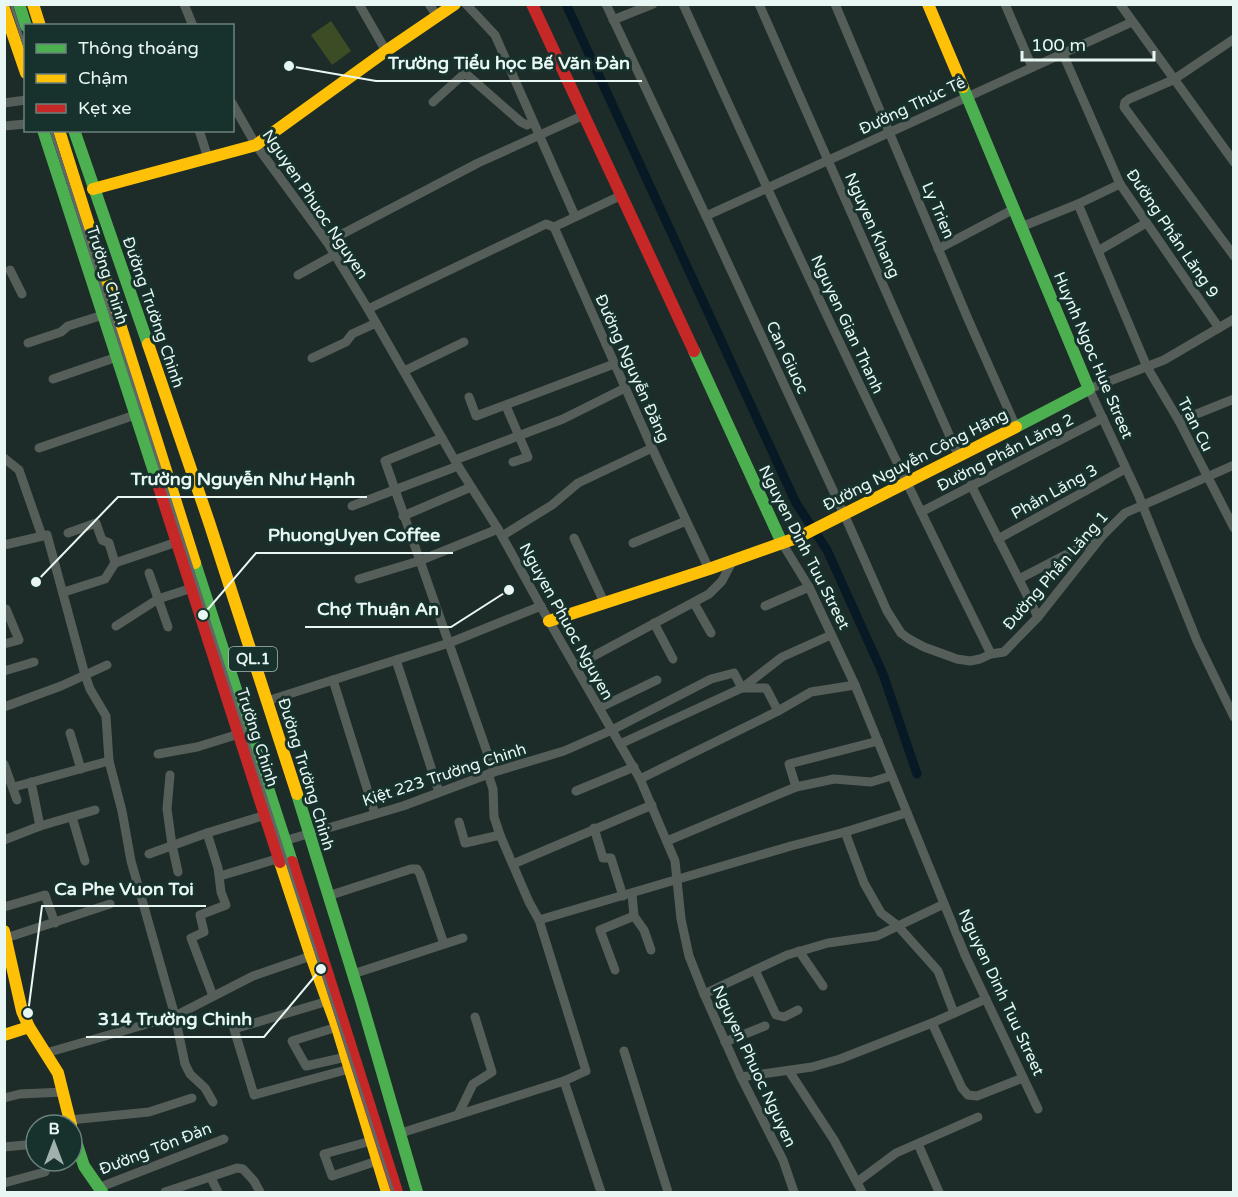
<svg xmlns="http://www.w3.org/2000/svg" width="1238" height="1197" viewBox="0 0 1238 1197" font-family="'Varela Round',sans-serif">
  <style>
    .green { fill: #3c4c24 }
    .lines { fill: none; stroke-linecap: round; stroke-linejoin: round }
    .canal { stroke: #061924; stroke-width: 9 }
    .street { stroke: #555e59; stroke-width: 9 }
    .fast { stroke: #4caf50; stroke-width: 12 }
    .slow { stroke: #ffc107; stroke-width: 12 }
    .jam { stroke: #c62828; stroke-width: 12 }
    .rail { stroke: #5e6864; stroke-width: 3 }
    .labels { text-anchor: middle; stroke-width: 6; stroke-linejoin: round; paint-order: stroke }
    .shield { fill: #17322d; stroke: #a9bcb8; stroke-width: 1.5 }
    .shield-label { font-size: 15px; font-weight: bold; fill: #e8f7f4 }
    .street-label { font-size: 16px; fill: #e8f7f4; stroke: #17322d }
    .leader { fill: none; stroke: #e8f7f4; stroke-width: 2 }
    .callout-dot { fill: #e8f7f4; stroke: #17322d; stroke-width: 2 }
    .callout-label { font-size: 18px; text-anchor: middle; font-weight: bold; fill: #e8f7f4; stroke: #17322d; stroke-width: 6; stroke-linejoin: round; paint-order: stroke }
  </style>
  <rect width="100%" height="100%" fill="#1d2c29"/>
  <path class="green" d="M331,21l20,30 -19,14 -21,-30z"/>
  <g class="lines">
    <path class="canal" d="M566,4l230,499 31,47 56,124 34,100"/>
    <g class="street">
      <path d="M184,4l9,22"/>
      <path d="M359,4l27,47"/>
      <path d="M429,4l8,12"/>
      <path d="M466,4l29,31 80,181"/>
      <path d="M606,4l100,212 138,298 43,97 14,22 8,6 15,8 33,12 13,2 10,-2 11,-5 13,-2 34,-35 65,-82 22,-22 109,-48"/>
      <path d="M683,4c99,219 201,435 308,650"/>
      <path d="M759,4l200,453"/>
      <path d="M835,4l133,315 48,108"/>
      <path d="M1005,4l27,63"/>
      <path d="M1120,4l114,158"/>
      <path d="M613,20l40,-16"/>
      <path d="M1234,39l-61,41 -44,19 -4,3 -1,5 110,149"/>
      <path d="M1063,54l57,130 99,144"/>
      <path d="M433,102l32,-29 56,49 6,3 6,-3"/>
      <path d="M4,103l22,-3"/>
      <path d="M232,103l24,42 71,97 41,67 90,157 40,63 51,92 91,158 35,82 6,58 8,37 15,38 37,83 42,83 11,32"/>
      <path d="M4,126l22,-2"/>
      <path d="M199,130l9,28"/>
      <path d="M1078,204l69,163 32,54 55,107"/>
      <path d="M706,216l426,-194"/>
      <path d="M554,227l98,221 57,121"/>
      <path d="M1021,227l57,-23 42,-20"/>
      <path d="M327,242l151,-79 106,-48"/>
      <path d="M938,249l76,-40"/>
      <path d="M1098,251l48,-28"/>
      <path d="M10,270l12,24"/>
      <path d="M298,275l36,-20"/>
      <path d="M368,309l178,-85 8,3 68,-32"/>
      <path d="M1234,319l-70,41 -75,29 49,105 59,147 37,76"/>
      <path d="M28,343l33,-11 7,-6 35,-11"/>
      <path d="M312,358l34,-16 6,-8 24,-11"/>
      <path d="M404,371l60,-29"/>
      <path d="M53,379l64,-22"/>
      <path d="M469,397l7,19 138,-52"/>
      <path d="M506,406l22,51 -15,5"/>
      <path d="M1179,421l55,-22"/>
      <path d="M442,438l-57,23 109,311"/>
      <path d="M39,448l96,-33"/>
      <path d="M4,458l15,12 23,66"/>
      <path d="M455,460l108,-41 62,-31"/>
      <path d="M971,485l67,132"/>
      <path d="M352,506l106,-40"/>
      <path d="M921,512l182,-94"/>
      <path d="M403,516l68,-29"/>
      <path d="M68,533l28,-10 6,17 7,3 6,20"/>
      <path d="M502,536l50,-31 26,-22 74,-35"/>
      <path d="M574,538l30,64"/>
      <path d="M998,539l127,-70"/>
      <path d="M633,543l53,-22"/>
      <path d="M782,543l27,44 46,98 110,270 73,154"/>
      <path d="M4,545l43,-10 38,140 5,14 16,27 3,45 13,50 9,50 44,155 10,48 5,10 15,14 8,14"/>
      <path d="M149,573l19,54"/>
      <path d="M359,579l60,-18 79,-32"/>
      <path d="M1019,579l81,-42"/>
      <path d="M64,592l41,-13 10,-16 62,-21"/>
      <path d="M694,603l17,30"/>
      <path d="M765,606l44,-19"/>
      <path d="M4,610l2,-1 13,31 -15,4"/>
      <path d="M654,623l19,36"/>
      <path d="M116,626l42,-27 34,-11"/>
      <path d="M396,660l43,132"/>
      <path d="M575,666l134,-72 13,-13 10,-19"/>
      <path d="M4,671l30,-9"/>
      <path d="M333,680l42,134"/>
      <path d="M267,701l182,-58 92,-37"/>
      <path d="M4,707l57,-21 46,-21"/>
      <path d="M599,708l58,-28"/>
      <path d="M70,733l11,36"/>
      <path d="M620,744l122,-56 40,-31 49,-22"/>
      <path d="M158,754l39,-7 42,-13"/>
      <path d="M4,764l13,36"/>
      <path d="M488,774l5,15 1,28 6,18"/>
      <path d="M170,775l-3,34 5,36 6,27"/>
      <path d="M640,779l138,-68 33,-19 44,-7"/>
      <path d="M31,782l9,44"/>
      <path d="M14,787l95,-26"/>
      <path d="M796,787l-7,-23 89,-23"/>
      <path d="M576,791l58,-24"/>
      <path d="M72,817l13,44"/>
      <path d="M594,828l9,30h8l12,38"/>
      <path d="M845,832l19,51 17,30 16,12 41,46 16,42"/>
      <path d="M207,833l11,35 3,24 5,13 -26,10 4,17 -13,6 22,58"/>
      <path d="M4,840l36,-14 55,-16"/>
      <path d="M284,841l119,-35 91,-34 70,-21 48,-21 99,-51 23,-6 8,15h24l12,23"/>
      <path d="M667,841l129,-54 38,-8 37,3 20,-6"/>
      <path d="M149,854l58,-21 59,-18"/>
      <path d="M513,864l139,-59"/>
      <path d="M220,876l60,-18"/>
      <path d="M632,894l2,22 10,14 7,20"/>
      <path d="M328,896l83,-27h6l3,5 24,70"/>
      <path d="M4,907l41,-12 10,28"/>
      <path d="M539,920l252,-74 54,-14 61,-19"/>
      <path d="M6,938l104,-34"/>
      <path d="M799,951l24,35"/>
      <path d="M615,970l-15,-40 34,-14"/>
      <path d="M755,970l21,45 8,2 14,-7"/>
      <path d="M353,974l110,-36"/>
      <path d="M704,994l83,-39 41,-12 49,-7 67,-32"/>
      <path d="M986,999l-54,24 30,65 6,7 9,1 46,-18"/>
      <path d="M328,1001l-94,28 20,66 95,-26"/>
      <path d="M337,1027l-45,14 14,25 40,-9"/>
      <path d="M725,1042l40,-16"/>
      <path d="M624,1051l44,141"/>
      <path d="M46,1053l129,-37 78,-40 58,-20"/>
      <path d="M789,1071l45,69 28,52"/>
      <path d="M741,1077l71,-10 28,-8 92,-36"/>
      <path d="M564,1081l37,111"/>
      <path d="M4,1098l16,-4 44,-2"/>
      <path d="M458,1115l15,-31 19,-12 -17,-55"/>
      <path d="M70,1120l79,-8 43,-14"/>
      <path d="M401,1133l163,-52 22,-10 -47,-151 -10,-18 -29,-67 -35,8 -6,-21"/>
      <path d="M371,1141l-47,13 8,22 45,-15"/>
      <path d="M918,1144l21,48"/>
      <path d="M4,1147l32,-3"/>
      <path d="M211,1178l7,14"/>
      <path d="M857,1182l39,-29 82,-36"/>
      <path d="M4,1183l41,-11"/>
      <path d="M98,1188l126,-49"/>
      <path d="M165,1192l72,-24 6,1 11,12 6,11"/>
    </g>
    <g class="fast">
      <path d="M19,4l7,22"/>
      <path d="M963,87l126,302 -73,38"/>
      <path d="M43,130l115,354"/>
      <path d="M74,130l74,214"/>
      <path d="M694,351l88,192"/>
      <path d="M195,563l97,299"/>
      <path d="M297,794l64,206 56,192"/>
      <path d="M72,1129l12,37 18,26"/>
    </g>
    <g class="slow">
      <path d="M33,4l7,22"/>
      <path d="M928,4l35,83"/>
      <path d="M4,9l22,64"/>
      <path d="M59,130l136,433"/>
      <path d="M93,189l163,-44 130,-94 69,-47"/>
      <path d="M148,344l61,178 88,272"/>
      <path d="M549,621l160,-52 90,-32 217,-110"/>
      <path d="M280,862l31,94 26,71 50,165"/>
      <path d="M4,931l18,80 7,16 29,46 13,52"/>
      <path d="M4,1035l25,-8"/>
    </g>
    <g class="jam">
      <path d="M532,4l162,347"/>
      <path d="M158,484l122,378"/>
      <path d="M292,862l105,330"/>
    </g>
    <g class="rail">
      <path d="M11,4l15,46"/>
      <path d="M51,130l342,1062"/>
    </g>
  </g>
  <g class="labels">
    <rect class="shield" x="229" y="647" width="48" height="24" rx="4.5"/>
    <g class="shield-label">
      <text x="253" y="664">QL.1</text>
    </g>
    <g class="street-label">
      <text transform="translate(912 105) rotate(-25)" y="6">Đường Thúc Tề</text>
      <text transform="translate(316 204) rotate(56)" y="6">Nguyen Phuoc Nguyen</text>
      <text transform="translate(939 210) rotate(67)" y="6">Ly Trien</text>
      <text transform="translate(873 225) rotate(66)" y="6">Nguyen Khang</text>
      <text transform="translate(1173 233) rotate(56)" y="6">Đường Phần Lăng 9</text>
      <text transform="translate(108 275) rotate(72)" y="6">Trường Chinh</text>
      <text transform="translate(154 312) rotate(71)" y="6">Đường Trường Chinh</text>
      <text transform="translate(848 324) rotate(65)" y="6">Nguyen Gian Thanh</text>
      <text transform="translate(1094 355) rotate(67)" y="6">Huynh Ngoc Hue Street</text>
      <text transform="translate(788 357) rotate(65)" y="6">Can Giuoc</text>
      <text transform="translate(633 368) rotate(66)" y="6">Đường Nguyễn Đăng</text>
      <text transform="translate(1196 424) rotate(63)" y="6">Tran Cu</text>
      <text transform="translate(1005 452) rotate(-27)" y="6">Đường Phần Lăng 2</text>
      <text transform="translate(915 459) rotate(-27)" y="6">Đường Nguyễn Công Hãng</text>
      <text transform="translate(1054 491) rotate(-29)" y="6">Phần Lăng 3</text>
      <text transform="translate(805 547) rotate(63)" y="6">Nguyen Dinh Tuu Street</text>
      <text transform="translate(1055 570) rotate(-49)" y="6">Đường Phần Lăng 1</text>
      <text transform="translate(567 621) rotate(61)" y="6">Nguyen Phuoc Nguyen</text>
      <text transform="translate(258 737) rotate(72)" y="6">Trường Chinh</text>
      <text transform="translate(307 774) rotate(73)" y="6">Đường Trường Chinh</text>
      <text transform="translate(444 774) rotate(-18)" y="6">Kiệt 223 Trường Chinh</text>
      <text transform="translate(1002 992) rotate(65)" y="6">Nguyen Dinh Tuu Street</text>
      <text transform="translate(755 1066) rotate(65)" y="6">Nguyen Phuoc Nguyen</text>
      <text transform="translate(155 1148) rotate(-21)" y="6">Đường Tôn Đản</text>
    </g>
  </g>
  <path class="leader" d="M289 66L376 81H642M36 582L118 497H367M203 615L256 553H453M509 590L451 627H305M28 1013L42 906H206M321 969L264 1037H86"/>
  <g class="callout-dot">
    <circle cx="289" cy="66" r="6"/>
    <circle cx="36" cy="582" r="6"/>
    <circle cx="203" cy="615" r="6"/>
    <circle cx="509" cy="590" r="6"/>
    <circle cx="28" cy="1013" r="6"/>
    <circle cx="321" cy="969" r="6"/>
  </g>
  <g class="callout-label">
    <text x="509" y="69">Trường Tiểu học Bế Văn Đàn</text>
    <text x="243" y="485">Trường Nguyễn Như Hạnh</text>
    <text x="354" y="541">PhuongUyen Coffee</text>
    <text x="378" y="615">Chợ Thuận An</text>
    <text x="124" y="895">Ca Phe Vuon Toi</text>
    <text x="175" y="1025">314 Trường Chinh</text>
  </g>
  <rect width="1238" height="1197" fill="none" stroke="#e8f7f4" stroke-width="12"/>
  <rect x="24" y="24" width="210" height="108" fill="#17322d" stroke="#6b817d" stroke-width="1.5"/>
  <rect x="36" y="44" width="30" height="9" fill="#4caf50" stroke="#6b817d" stroke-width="1.5"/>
  <text x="78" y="54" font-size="18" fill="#e8f7f4">Thông thoáng</text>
  <rect x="36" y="74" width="30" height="9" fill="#ffc107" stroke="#6b817d" stroke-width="1.5"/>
  <text x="78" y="84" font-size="18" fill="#e8f7f4">Chậm</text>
  <rect x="36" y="104" width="30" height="9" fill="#c62828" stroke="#6b817d" stroke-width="1.5"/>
  <text x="78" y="114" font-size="18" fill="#e8f7f4">Kẹt xe</text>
  <g transform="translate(54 1143)"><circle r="28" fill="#17322d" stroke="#6b817d" stroke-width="1.5"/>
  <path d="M0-4.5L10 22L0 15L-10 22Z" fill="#a1b0ad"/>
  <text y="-9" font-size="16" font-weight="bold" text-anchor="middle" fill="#e8f7f4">B</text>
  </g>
  <path d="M1022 51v9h132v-9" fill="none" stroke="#e8f7f4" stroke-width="3"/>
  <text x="1031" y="51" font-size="18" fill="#e8f7f4" stroke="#17322d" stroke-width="4.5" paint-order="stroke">100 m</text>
</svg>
